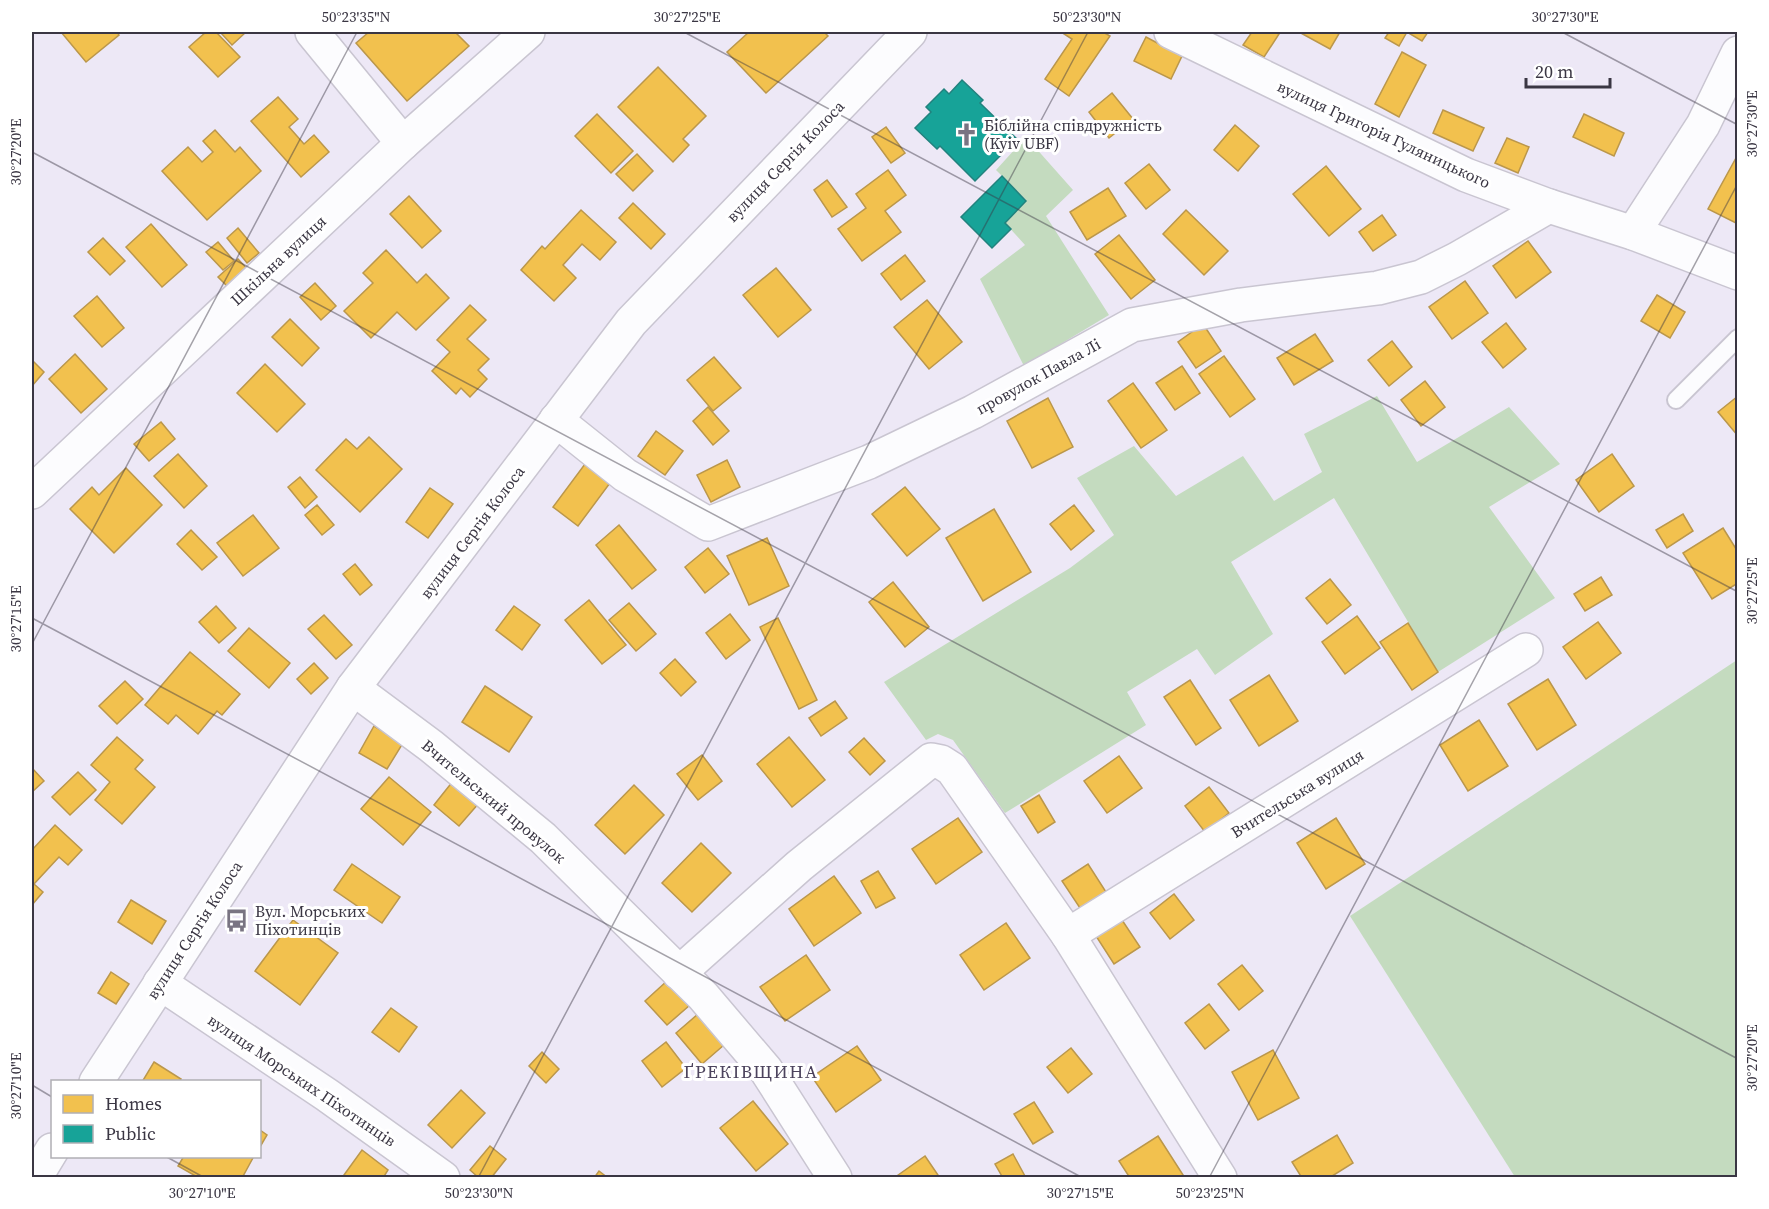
<svg xmlns="http://www.w3.org/2000/svg" width="1769" height="1209" viewBox="0 0 1769 1209" font-family="'Source Serif 4',serif">
  <style>
    .green { fill: #c4dbbf }
    .homes { fill: #f2c14e; stroke: #bb974b; stroke-width: 1.5 }
    .public { fill: #17a398; stroke: #22827e; stroke-width: 1.5 }
    .lines { fill: none; stroke-linecap: round; stroke-linejoin: round }
    .lane-casing { stroke: #c9c5d1; stroke-width: 20 }
    .street-casing { stroke: #c9c5d1; stroke-width: 36 }
    .secondary-casing { stroke: #c9c5d1; stroke-width: 36 }
    .lane { stroke: #fcfcfe; stroke-width: 16 }
    .street { stroke: #fcfcfe; stroke-width: 33 }
    .secondary { stroke: #fcfcfe; stroke-width: 33 }
    .ticks { fill: none; stroke: #3a3643; stroke-width: 1.5; stroke-opacity: 0.45 }
    .labels { text-anchor: middle; stroke-width: 6; stroke-linejoin: round; paint-order: stroke }
    .poi-label { font-size: 16px; fill: #3a3643; stroke: #fff; text-anchor: start }
    .street-label { font-size: 16px; fill: #3a3643; stroke: #fff }
    .neighbourhood-label { font-size: 18px; letter-spacing: 1.5px; fill: #4c435d; stroke: #fff }
    .neatline { fill: none; stroke: #3a3643; stroke-width: 2 }
    .ticks-label { font-size: 15px; text-anchor: middle; fill: #3a3643 }
  </style>
  <rect width="100%" height="100%" fill="#ede8f6"/>
  <g class="green">
    <path d="M1026,137l47,53 -27,26 63,99 -85,51 -44,-87 45,-34 -20,-22 21,-23 -30,-30z"/>
    <path d="M1377,396l40,66 92,-55 51,57 -71,43 66,91 -117,74 -104,-174 -103,64 42,72 -58,41 -18,-26 -70,43 19,33 -141,88 -52,-73 -15,-6 -12,6 -42,-58 186,-114 44,-33 -37,-57 57,-32 42,50 67,-40 31,45 48,-29 -18,-38z"/>
    <path d="M1737,660v517h-222l-165,-261z"/>
  </g>
  <g class="homes">
    <path d="M61,32h56l2,3 -33,27z"/>
    <path d="M206,32h10l24,25 -22,20 -29,-30z"/>
    <path d="M223,32h23l-14,13 -11,-12z"/>
    <path d="M369,32h86l14,14 -62,55 -51,-58z"/>
    <path d="M749,32h75l4,4 -62,57 -39,-41z"/>
    <path d="M1061,32h42l7,4 -41,60 -24,-17 27,-40z"/>
    <path d="M1252,32h23l4,2 -15,23 -21,-12z"/>
    <path d="M1299,32h41l-10,17z"/>
    <path d="M1389,32h39l-6,9 -15,-9 -8,14 -14,-8z"/>
    <path d="M1146,37l36,19 -11,23 -37,-18z"/>
    <path d="M1402,52l24,13 -27,52 -24,-13z"/>
    <path d="M658,67l48,49 -23,23 6,6 -16,17 -55,-55z"/>
    <path d="M1112,93l21,26 -24,19 -20,-26z"/>
    <path d="M278,97l20,22 -9,8 15,17 10,-9 15,17 -28,25 -50,-56z"/>
    <path d="M1443,110l41,18 -11,23 -40,-18z"/>
    <path d="M597,114l36,37 -22,22 -36,-37z"/>
    <path d="M1584,114l40,19 -10,23 -41,-19z"/>
    <path d="M1235,125l24,21 -21,25 -24,-21z"/>
    <path d="M886,127l19,26 -14,10 -19,-26z"/>
    <path d="M215,130l20,22 5,-5 21,24 -54,49 -45,-49 26,-24 14,15 11,-10 -10,-11z"/>
    <path d="M1507,138l22,9 -11,26 -23,-10z"/>
    <path d="M637,154l16,17 -20,20 -17,-17z"/>
    <path d="M1736,158l2,1v65l-30,-15z"/>
    <path d="M1149,164l21,26 -24,19 -21,-26z"/>
    <path d="M1326,166l35,43 -32,27 -36,-42z"/>
    <path d="M888,170l18,25 -21,16 16,21 -39,29 -24,-32 28,-21 -10,-14z"/>
    <path d="M827,180l20,27 -15,10 -18,-27z"/>
    <path d="M1108,188l18,28 -39,24 -17,-28z"/>
    <path d="M409,196l32,35 -19,17 -32,-34z"/>
    <path d="M633,203l32,31 -14,15 -32,-31z"/>
    <path d="M581,210l35,32 -16,18 -18,-16 -19,21 13,13 -22,23 -33,-31 21,-24 3,3z"/>
    <path d="M1186,210l42,41 -24,24 -41,-41z"/>
    <path d="M1382,215l14,20 -23,16 -14,-19z"/>
    <path d="M151,224l36,41 -25,22 -36,-40z"/>
    <path d="M238,228l21,25 -12,10 -20,-25z"/>
    <path d="M1119,235l36,45 -24,19 -36,-45z"/>
    <path d="M103,238l22,23 -15,14 -22,-23z"/>
    <path d="M1528,241l23,31 -35,26 -23,-32z"/>
    <path d="M218,242l16,19 -11,9 -17,-18z"/>
    <path d="M386,250l31,33 9,-9 23,24 -33,32 -19,-18 -26,26 -27,-27 29,-28 -10,-10z"/>
    <path d="M905,255l20,26 -24,19 -20,-26z"/>
    <path d="M238,259l11,12 -19,18 -12,-12z"/>
    <path d="M776,268l35,42 -33,27 -35,-42z"/>
    <path d="M1465,281l23,32 -36,26 -23,-32z"/>
    <path d="M315,283l21,23 -15,14 -21,-23z"/>
    <path d="M1657,295l28,17 -15,26 -29,-17z"/>
    <path d="M97,296l27,32 -22,19 -28,-31z"/>
    <path d="M927,300l35,42 -33,27 -35,-42z"/>
    <path d="M470,305l16,15 -19,19 22,20 -11,11 9,9 -17,18 -9,-9 -5,6 -24,-23 18,-19 -13,-12z"/>
    <path d="M290,319l29,29 -17,18 -30,-29z"/>
    <path d="M1506,323l20,26 -23,19 -21,-26z"/>
    <path d="M1203,324l18,27 -25,17 -18,-26z"/>
    <path d="M1315,334l18,27 -39,24 -17,-27z"/>
    <path d="M1392,341l20,26 -23,19 -21,-26z"/>
    <path d="M75,354l32,35 -26,24 -32,-34z"/>
    <path d="M1224,356l31,43 -25,18 -31,-43z"/>
    <path d="M714,357l27,31 -28,23 -26,-31z"/>
    <path d="M32,360l12,12 -12,14z"/>
    <path d="M265,364l40,40 -28,28 -40,-39z"/>
    <path d="M1182,366l18,27 -25,17 -19,-27z"/>
    <path d="M1425,381l20,26 -24,19 -20,-26z"/>
    <path d="M1133,383l34,47 -26,18 -33,-47z"/>
    <path d="M1738,396v40l-20,-24z"/>
    <path d="M1048,398l25,49 -41,21 -25,-47z"/>
    <path d="M708,407l21,24 -16,14 -20,-24z"/>
    <path d="M161,422l14,17 -26,22 -15,-17z"/>
    <path d="M656,431l27,20 -18,24 -27,-19z"/>
    <path d="M369,437l33,32 -42,43 -44,-42 30,-31 11,10z"/>
    <path d="M178,454l29,32 -23,22 -30,-32z"/>
    <path d="M1612,454l22,32 -35,26 -23,-32z"/>
    <path d="M727,460l13,27 -29,15 -14,-27z"/>
    <path d="M585,464l25,19 -32,43 -25,-19z"/>
    <path d="M126,468l36,37 -48,48 -44,-44 22,-22 7,8z"/>
    <path d="M300,477l17,20 -12,11 -17,-21z"/>
    <path d="M905,487l35,42 -33,27 -35,-42z"/>
    <path d="M430,488l23,16 -25,34 -22,-16z"/>
    <path d="M317,505l17,20 -12,10 -17,-20z"/>
    <path d="M1074,505l20,26 -23,19 -21,-26z"/>
    <path d="M994,509l37,63 -48,29 -37,-63z"/>
    <path d="M1683,514l10,17 -26,17 -11,-18z"/>
    <path d="M253,515l26,33 -36,28 -26,-33z"/>
    <path d="M619,525l37,45 -24,19 -36,-44z"/>
    <path d="M1723,528l15,24v31l-26,16 -29,-46z"/>
    <path d="M191,530l26,27 -15,13 -25,-26z"/>
    <path d="M767,538l22,48 -40,19 -22,-49z"/>
    <path d="M708,548l21,26 -24,19 -20,-26z"/>
    <path d="M355,564l17,21 -12,10 -17,-21z"/>
    <path d="M1601,577l11,18 -27,16 -11,-17z"/>
    <path d="M1330,579l21,26 -24,19 -21,-26z"/>
    <path d="M893,582l36,45 -24,20 -36,-45z"/>
    <path d="M589,600l37,45 -24,19 -37,-44z"/>
    <path d="M629,603l27,31 -20,17 -27,-31z"/>
    <path d="M216,606l20,22 -17,15 -20,-21z"/>
    <path d="M514,606l26,19 -18,25 -26,-20z"/>
    <path d="M730,614l20,26 -24,19 -20,-26z"/>
    <path d="M324,615l28,30 -16,14 -28,-30z"/>
    <path d="M1357,616l23,32 -35,26 -23,-32z"/>
    <path d="M778,618l39,82 -18,9 -39,-82z"/>
    <path d="M1598,622l23,31 -35,26 -23,-32z"/>
    <path d="M1408,623l30,49 -26,18 -32,-48z"/>
    <path d="M249,628l41,35 -21,25 -41,-37z"/>
    <path d="M190,652l50,42 -18,21 -5,-4 -19,23 -22,-19 -8,9 -23,-19z"/>
    <path d="M675,659l21,23 -15,14 -21,-23z"/>
    <path d="M314,663l14,15 -17,16 -14,-15z"/>
    <path d="M1269,675l29,46 -39,25 -29,-46z"/>
    <path d="M1548,679l28,46 -39,25 -29,-46z"/>
    <path d="M1190,680l31,48 -25,17 -32,-48z"/>
    <path d="M125,681l18,18 -26,25 -18,-18z"/>
    <path d="M485,686l47,31 -23,35 -47,-30z"/>
    <path d="M835,701l12,17 -26,18 -12,-18z"/>
    <path d="M1479,720l29,46 -40,25 -28,-46z"/>
    <path d="M374,726l29,17 -16,26 -28,-16z"/>
    <path d="M117,737l26,23 -8,9 20,18 -33,37 -27,-24 15,-18 -19,-17z"/>
    <path d="M789,737l36,43 -33,27 -35,-43z"/>
    <path d="M864,738l21,23 -15,14 -21,-23z"/>
    <path d="M702,755l20,26 -24,19 -21,-26z"/>
    <path d="M1119,756l23,32 -35,25 -23,-32z"/>
    <path d="M32,768l12,13 -12,11z"/>
    <path d="M78,772l18,18 -26,25 -18,-18z"/>
    <path d="M389,777l42,35 -28,33 -42,-36z"/>
    <path d="M453,781l26,22 -20,23 -25,-21z"/>
    <path d="M634,785l30,30 -39,39 -30,-29z"/>
    <path d="M1209,787l20,26 -24,19 -20,-26z"/>
    <path d="M1039,795l16,27 -17,11 -17,-27z"/>
    <path d="M958,818l24,34 -46,32 -24,-35z"/>
    <path d="M1336,818l29,46 -39,25 -29,-46z"/>
    <path d="M55,825l27,25 -14,15 -9,-8 -25,27 9,8 -11,13v-55z"/>
    <path d="M701,843l30,30 -39,39 -30,-29z"/>
    <path d="M352,864l48,33 -18,26 -48,-33z"/>
    <path d="M1088,864l18,28 -26,16 -18,-27z"/>
    <path d="M878,871l17,27 -19,10 -15,-27z"/>
    <path d="M834,876l27,37 -47,33 -25,-37z"/>
    <path d="M1174,894l20,26 -24,19 -20,-26z"/>
    <path d="M131,900l35,21 -14,23 -34,-22z"/>
    <path d="M293,920l45,33 -38,52 -45,-34z"/>
    <path d="M1122,920l18,27 -26,17 -18,-28z"/>
    <path d="M1006,923l24,35 -46,32 -24,-35z"/>
    <path d="M806,955l24,35 -45,31 -25,-34z"/>
    <path d="M1242,965l21,26 -24,19 -21,-26z"/>
    <path d="M111,972l18,12 -13,20 -18,-11z"/>
    <path d="M668,980l22,25 -23,20 -22,-24z"/>
    <path d="M1209,1004l20,26 -24,19 -20,-26z"/>
    <path d="M391,1008l26,19 -18,25 -27,-20z"/>
    <path d="M698,1014l26,31 -22,19 -26,-31z"/>
    <path d="M666,1042l20,26 -24,19 -20,-26z"/>
    <path d="M857,1046l24,34 -45,32 -24,-35z"/>
    <path d="M1071,1048l21,26 -24,19 -21,-26z"/>
    <path d="M1273,1050l26,48 -41,22 -26,-48z"/>
    <path d="M542,1052l17,17 -13,14 -17,-17z"/>
    <path d="M154,1062l27,17 -2,3h-37z"/>
    <path d="M461,1090l24,23 -33,35 -24,-23z"/>
    <path d="M753,1101l35,43 -32,27 -36,-43z"/>
    <path d="M1034,1102l19,30 -20,12 -19,-30z"/>
    <path d="M260,1130l7,5 -7,12z"/>
    <path d="M1337,1135l16,28 -24,15h-27l-10,-16z"/>
    <path d="M1158,1136l27,42h-55l-11,-17z"/>
    <path d="M490,1146l16,13 -15,19h-12l-9,-8z"/>
    <path d="M362,1150l26,20 -5,8h-36l-3,-3z"/>
    <path d="M1013,1154l13,24h-23l-8,-14z"/>
    <path d="M184,1156h70l-12,22h-43l-21,-12z"/>
    <path d="M925,1156l15,22h-46z"/>
    <path d="M599,1171l9,7h-14z"/>
  </g>
  <g class="public">
    <path d="M962,80l21,20 -3,3 37,36 -42,42 -35,-35 -3,3 -22,-21 16,-16 -5,-5 18,-18 5,5z"/>
    <path d="M1002,176l24,25 -21,22 6,6 -19,19 -31,-31z"/>
  </g>
  <g class="lines">
    <defs>
      <path id="lane" d="M1676,400l62,-62"/>
      <g id="street">
        <path d="M312,32l91,111"/>
        <path d="M1171,32l295,143 83,31 84,27 105,40"/>
        <path d="M1633,233l70,-108 35,-72"/>
        <path d="M556,420l69,55 83,49 161,-62 104,-50 159,-87 109,-20 137,-17 43,-11 36,-18 92,-53"/>
        <path d="M32,492l371,-349 125,-111"/>
        <path d="M353,688l78,58 112,92 160,158 63,74 69,108"/>
        <path d="M1068,935l458,-285"/>
        <path d="M679,973l120,-107 132,-106 10,2 11,7 116,166 152,243"/>
        <path d="M160,983l167,112 116,83"/>
      </g>
      <g id="secondary">
        <path d="M96,1082l257,-394 278,-366 279,-290"/>
        <path d="M35,1178l17,-28"/>
      </g>
    </defs>
    <use href="#lane" class="lane-casing"/>
    <use href="#street" class="street-casing"/>
    <use href="#secondary" class="secondary-casing"/>
    <use href="#lane" class="lane"/>
    <use href="#street" class="street"/>
    <use href="#secondary" class="secondary"/>
  </g>
  <path class="ticks" d="M684,32l1054,560M1562,32l176,93M32,152l1706,907M32,618l1051,560M32,644l325,-612M32,1085l20,12M165,1156l40,22M478,1178l610,-1146M1209,1178l529,-995"/>
  <defs>
    <symbol id="church-bare" viewBox="-9 -9 18 18"><path d="M-1.2-6h2.4v3.5h3.3v2.4h-3.3V6h-2.4V-.1h-3.3v-2.4h3.3Z" fill="#797482" stroke="#fff" stroke-width="2.5" paint-order="stroke"/></symbol>
    <symbol id="bus-bare" viewBox="-9 -9 18 18"><path d="M-5-6H5V4H4V6H2V4H-2V6H-4V4H-5ZM-3.5-4V0h7V-4ZM-3.5 1.2v1.5H-2V1.2ZM2 1.2v1.5H3.5V1.2Z" fill="#797482" stroke="#fff" stroke-width="2.5" paint-order="stroke"/></symbol>
  </defs>
  <g fill-rule="evenodd">
    <use href="#church-bare" x="950" y="118" width="33" height="33"/>
    <use href="#bus-bare" x="220" y="904" width="33" height="33"/>
  </g>
  <g class="labels">
    <g class="poi-label">
      <text x="984" y="131">Біблійна співдружність<tspan x="984" dy="18">(Kyiv UBF)</tspan></text>
      <text x="255" y="917">Вул. Морських<tspan x="255" dy="18">Піхотинців</tspan></text>
    </g>
    <g class="street-label">
      <text transform="translate(1384 134) rotate(25)" y="6">вулиця Григорія Гуляницького</text>
      <text transform="translate(785 161) rotate(-46)" y="6">вулиця Сергія Колоса</text>
      <text transform="translate(278 260) rotate(-43)" y="6">Шкільна вулиця</text>
      <text transform="translate(1038 376) rotate(-29)" y="6">провулок Павла Лі</text>
      <text transform="translate(472 532) rotate(-53)" y="6">вулиця Сергія Колоса</text>
      <text transform="translate(1297 793) rotate(-32)" y="6">Вчительська вулиця</text>
      <text transform="translate(494 801) rotate(40)" y="6">Вчительський провулок</text>
      <text transform="translate(194 930) rotate(-57)" y="6">вулиця Сергія Колоса</text>
      <text transform="translate(302 1080) rotate(34)" y="6">вулиця Морських Піхотинців</text>
    </g>
    <g class="neighbourhood-label">
      <text x="751" y="1078">ҐРЕКІВЩИНА</text>
    </g>
  </g>
  <rect width="1769" height="1209" fill="none" stroke="#ffffff" stroke-width="66"/>
  <rect x="51" y="1080" width="210" height="78" fill="#ffffff" stroke="#b0afb4" stroke-width="1.5"/>
  <rect x="63" y="1095" width="30" height="18" fill="#f2c14e" stroke="#b0afb4" stroke-width="1.5"/>
  <text x="105" y="1110" font-size="18" fill="#3a3643">Homes</text>
  <rect x="63" y="1125" width="30" height="18" fill="#17a398" stroke="#b0afb4" stroke-width="1.5"/>
  <text x="105" y="1140" font-size="18" fill="#3a3643">Public</text>
  <path d="M1526 78v9h84v-9" fill="none" stroke="#3a3643" stroke-width="3"/>
  <text x="1535" y="78" font-size="18" fill="#3a3643" stroke="#ffffff" stroke-width="4.5" paint-order="stroke">20 m</text>
  <rect x="33" y="33" width="1703" height="1143" class="neatline"/>
  <g class="ticks-label">
    <text x="356" y="22">50°23'35"N</text>
    <text x="687" y="22">30°27'25"E</text>
    <text x="1087" y="22">50°23'30"N</text>
    <text x="1565" y="22">30°27'30"E</text>
    <text transform="translate(1752 124) rotate(-90)" y="5">30°27'30"E</text>
    <text transform="translate(16 152) rotate(-90)" y="5">30°27'20"E</text>
    <text transform="translate(1752 591) rotate(-90)" y="5">30°27'25"E</text>
    <text transform="translate(16 619) rotate(-90)" y="5">30°27'15"E</text>
    <text transform="translate(1752 1058) rotate(-90)" y="5">30°27'20"E</text>
    <text transform="translate(16 1086) rotate(-90)" y="5">30°27'10"E</text>
    <text x="202" y="1198">30°27'10"E</text>
    <text x="479" y="1198">50°23'30"N</text>
    <text x="1080" y="1198">30°27'15"E</text>
    <text x="1210" y="1198">50°23'25"N</text>
  </g>
</svg>
